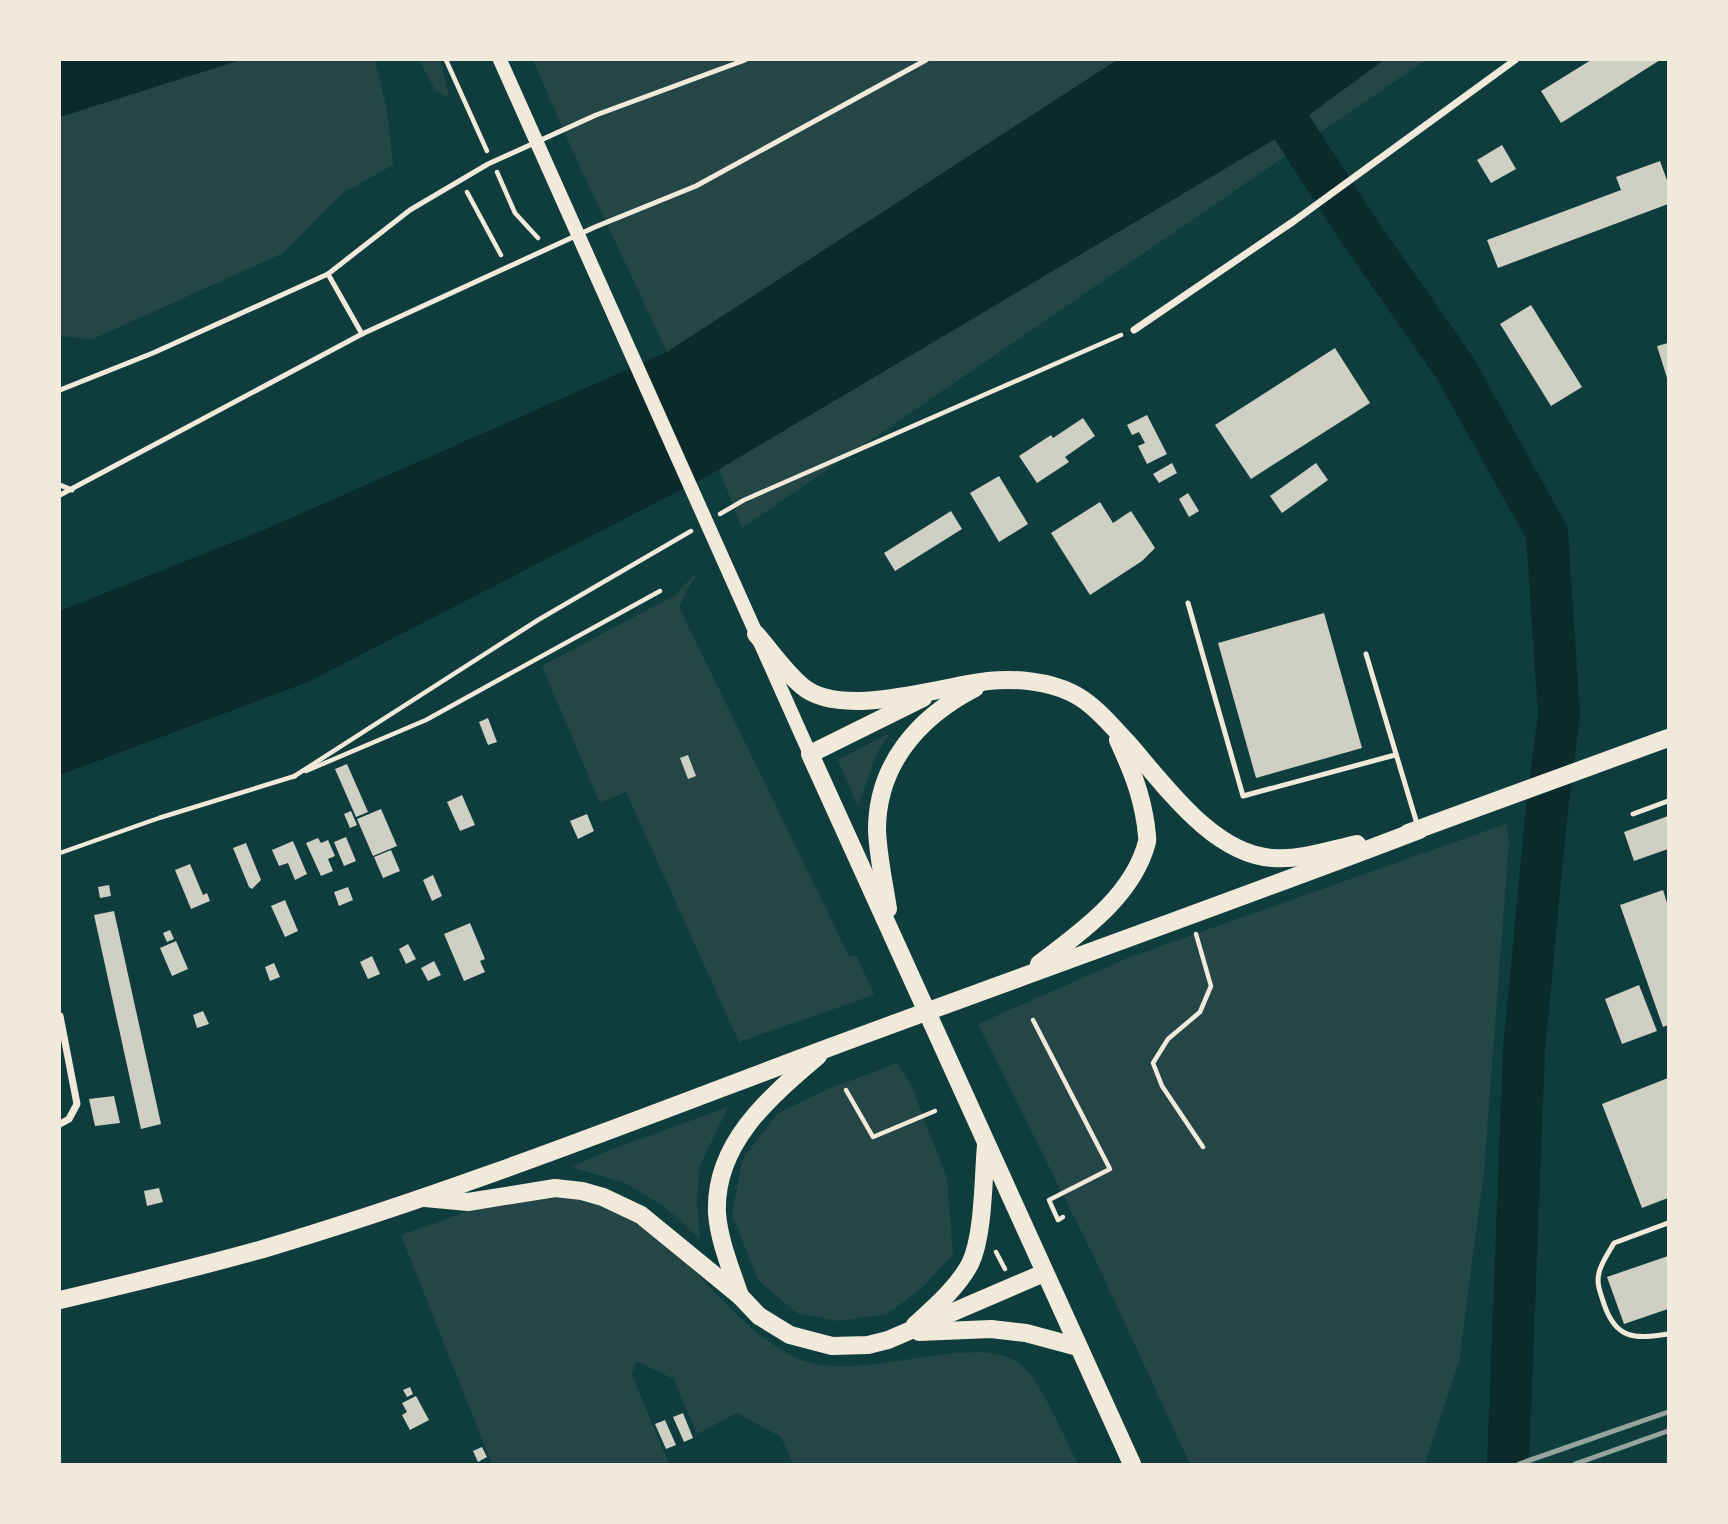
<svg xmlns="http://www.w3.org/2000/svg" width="1728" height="1524" viewBox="0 0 1728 1524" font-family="Roboto,sans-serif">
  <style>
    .green { fill: #244646 }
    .water { fill: #0a2a2b }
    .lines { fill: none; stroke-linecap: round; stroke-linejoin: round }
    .river { stroke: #0a2a2b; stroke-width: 42 }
    .building { fill: #cfcfc3 }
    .path { stroke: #f1e9da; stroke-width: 4.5 }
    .service { stroke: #f1e9da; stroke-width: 5 }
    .minor { stroke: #f1e9da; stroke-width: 7 }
    .secondary { stroke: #f1e9da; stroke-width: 14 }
    .primary { stroke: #f1e9da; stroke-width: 18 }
    .rail { stroke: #97a49c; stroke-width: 5 }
  </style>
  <rect width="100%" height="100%" fill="#0f3d3e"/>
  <g class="green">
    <path d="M240,60h135l12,51 6,54 -52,29 -58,59 -190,86 -33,-3v-219z"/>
    <path d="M419,60h21l9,37 -14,-7z"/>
    <path d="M533,60h584l-450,292 -93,-198z"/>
    <path d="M1384,60h42l-684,468 -23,-59 561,-333z"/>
    <path d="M697,572l-18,35 170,349h8l17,39 -135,47 -113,-250 -26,11 -58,-137 133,-71z"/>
    <path d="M890,733l-14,22 -17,49 -3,-2 -18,-42z"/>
    <path d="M1506,824l3,17 -25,330 -25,191 -33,98v4h-236l-94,-203 -118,-237 152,-67z"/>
    <path d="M897,1063l14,22 36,93 6,76 -32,35 -34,25 -48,7 -42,-8 -39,-33 -26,-66 10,-54 35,-46 49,-24z"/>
    <path d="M728,1107l-29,61 -2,34 3,37 -35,-32 -40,-24 -54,-16 36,-16z"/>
    <path d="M532,1196c16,0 36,-2 52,1 9,2 17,7 25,11 9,4 20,7 29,12 11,7 22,19 32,28 41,36 73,82 122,108 62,34 189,-31 232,11 19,19 41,72 54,97h-285l-12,-27 -44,-24 -40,21 -23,-55 -38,-18 -4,14 37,89h-177l-91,-229 62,-22z"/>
  </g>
  <g class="water">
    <path d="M60,60h180l-180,57z"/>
    <path d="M1117,60h267l-104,76 -574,341 -398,205 -248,93v-164l206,-82 401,-177z"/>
  </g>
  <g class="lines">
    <path class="river" d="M1260,78l97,150 98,140 92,165 12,182 -13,103 -22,232 -16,414"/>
  </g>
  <g class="building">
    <path d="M1591,60h69l-99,63 -20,-32z"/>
    <path d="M1502,145l14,24 -25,14 -14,-23z"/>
    <path d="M1660,161l8,22v21l-170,64 -11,-28 134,-50 -5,-13z"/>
    <path d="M1531,305l51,82 -31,19 -51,-82z"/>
    <path d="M1668,343v38l-11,-35z"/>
    <path d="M1335,348l35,55 -119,76 -36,-54z"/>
    <path d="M1147,415l20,39 -20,10 -9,-18 7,-3 -6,-11 -7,3 -5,-10z"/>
    <path d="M1083,418l12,18 -30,21 4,5 -32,21 -18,-27 32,-21 2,3z"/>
    <path d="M1172,463l5,10 -18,10 -6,-9z"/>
    <path d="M1316,463l12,17 -46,33 -12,-17z"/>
    <path d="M999,476l29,48 -29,18 -29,-49z"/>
    <path d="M1188,493l11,18 -10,6 -10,-18z"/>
    <path d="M1100,502l13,21 18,-12 24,37 -13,13 -52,34 -39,-62z"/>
    <path d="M951,511l11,18 -67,42 -11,-18z"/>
    <path d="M1324,613l38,135 -106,30 -38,-135z"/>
    <path d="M488,718l9,24 -9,3 -9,-23z"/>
    <path d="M688,755l8,21 -8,3 -8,-21z"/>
    <path d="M347,764l21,48 -12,5 -21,-48z"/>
    <path d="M462,795l13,30 -15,6 -13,-29z"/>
    <path d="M381,809l16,37 -24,10 -16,-37z"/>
    <path d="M351,811l6,14 -7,3 -6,-14z"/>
    <path d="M587,814l7,17 -16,8 -8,-18z"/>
    <path d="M1668,816v33l-34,12 -10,-29z"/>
    <path d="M346,837l10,24 -12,5 -10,-24z"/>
    <path d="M318,838l3,5 7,-3 7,16 -7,3 5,12 -12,5 -15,-33z"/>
    <path d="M293,841l14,33 -12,6 -7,-17 -9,3 -7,-16z"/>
    <path d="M246,843l15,37 -9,9 -3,-2 -16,-39z"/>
    <path d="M391,850l9,21 -17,7 -9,-21z"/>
    <path d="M190,864l13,31 4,-2 3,8 -19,8 -16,-39z"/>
    <path d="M433,875l9,21 -10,5 -9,-21z"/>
    <path d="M109,885l2,11 -11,2 -2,-11z"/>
    <path d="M348,887l5,13 -14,6 -5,-14z"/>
    <path d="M1663,890l5,16v119l-5,2 -43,-122z"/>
    <path d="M285,900l13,31 -13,6 -14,-31z"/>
    <path d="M114,911l47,213 -20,5 -47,-214z"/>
    <path d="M470,923l15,36 -5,2 5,11 -21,9 -20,-47z"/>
    <path d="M170,930l4,9 -7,3 -4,-9z"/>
    <path d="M176,941l12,28 -16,7 -12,-28z"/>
    <path d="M408,944l8,15 -10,5 -7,-15z"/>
    <path d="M372,956l8,18 -12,5 -8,-17z"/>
    <path d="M434,961l7,14 -13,6 -7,-13z"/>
    <path d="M274,963l6,14 -10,4 -5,-14z"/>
    <path d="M1639,985l18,46 -35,13 -17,-45z"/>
    <path d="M203,1011l6,13 -12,4 -4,-13z"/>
    <path d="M1668,1078v120l-26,10 -40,-104z"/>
    <path d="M114,1096l6,27 -25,3 -6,-27z"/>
    <path d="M159,1188l4,14 -16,4 -3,-15z"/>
    <path d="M1668,1256v53l-44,15 -17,-47z"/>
    <path d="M410,1387l3,7 -6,3 -4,-7z"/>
    <path d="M416,1396l13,24 -19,10 -8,-15 5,-3 -5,-9z"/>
    <path d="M683,1413l10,25 -9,4 -11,-25z"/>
    <path d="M665,1420l11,25 -10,4 -11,-25z"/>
    <path d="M482,1447l5,10 -9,5 -5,-11z"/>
  </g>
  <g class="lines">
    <g class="path">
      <path d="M446,60l41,91"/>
      <path d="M497,172l18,41 23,25"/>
      <path d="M467,192l34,63"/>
      <path d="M720,514l24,-14 377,-165"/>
      <path d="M306,771l120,-51 234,-129"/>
      <path d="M293,777l245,-157 153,-89"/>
      <path d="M60,853l99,-35 136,-42"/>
      <path d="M1196,934l15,52 -11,26 -32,27 -15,24 9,23 41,61"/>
      <path d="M1033,1020l77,149 -61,31 9,20 5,-3"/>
      <path d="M846,1090l27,47 62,-26"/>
      <path d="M996,1252l9,17"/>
    </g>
    <g class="service">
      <path d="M328,274l34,60"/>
      <path d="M60,390l93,-37 175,-79 82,-64 78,-46 108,-49 149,-55"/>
      <path d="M60,485l12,5"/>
      <path d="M60,495l302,-161 233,-107 101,-41 230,-126"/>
      <path d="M1188,603l55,193 152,-41"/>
      <path d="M1366,654l52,173"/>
      <path d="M1633,814l35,-13"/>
      <path d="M1668,1223l-54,20c-5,9 -13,20 -15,30 -3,11 2,21 5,31 12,36 31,35 64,30"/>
    </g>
    <g class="minor">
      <path d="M1134,330l160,-109 221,-161"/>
      <path d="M60,1016l17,88 -8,15 -9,5"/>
    </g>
    <path class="secondary" d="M500,60l310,694"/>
    <g class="primary">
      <path d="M756,634c15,17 29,38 46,52 39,34 139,0 186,-5 26,-3 60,0 84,12 21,10 39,32 55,49 37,42 86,113 146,116 28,2 57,-8 84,-14"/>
      <path d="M923,698l-113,56 322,710"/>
      <path d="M1408,833l260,-95"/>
      <path d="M888,909c-4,-26 -10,-53 -11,-79 0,-66 42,-113 98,-142"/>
      <path d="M1039,964c42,-32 94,-68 108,-122 1,-5 -1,-11 -1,-16 -5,-34 -14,-55 -28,-86"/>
      <path d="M425,1198l43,4 87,-14 27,3 21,6 38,18 99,81 19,20 31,19 42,11 36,-1 20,-5 156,-67"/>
      <path d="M740,1296c-9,-27 -21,-55 -23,-83 -3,-70 53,-116 101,-157"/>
      <path d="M60,1300c68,-16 136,-32 203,-51 192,-57 378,-131 565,-201 197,-73 395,-143 591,-218"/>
      <path d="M915,1325c20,-18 42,-37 55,-61 14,-29 13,-86 16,-119"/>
      <path d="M919,1332l72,-3 35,4 52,14"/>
    </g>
    <g class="rail">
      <path d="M1519,1464l149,-52"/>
      <path d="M1575,1464l93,-33"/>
    </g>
  </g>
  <rect width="1728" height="1524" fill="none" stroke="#f1e9da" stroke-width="122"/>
</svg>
